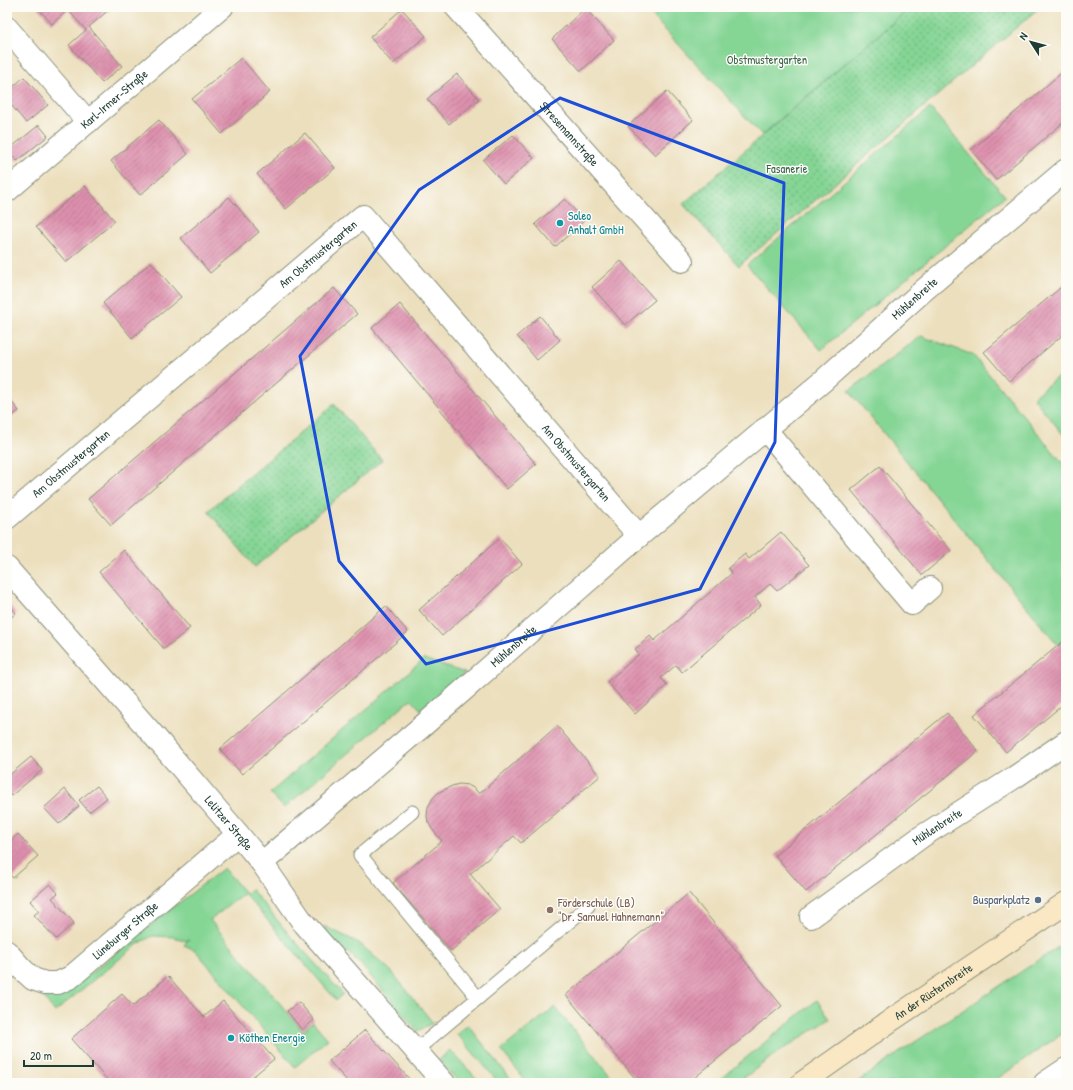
<svg xmlns="http://www.w3.org/2000/svg" width="1073" height="1090" viewBox="0 0 1073 1090" font-family="'Patrick Hand',sans-serif">
  <style>
    .green { fill: #85d595; stroke: #528964 }
    .park { fill: url(#park-dots); stroke: #528964 }
    .building { fill: url(#building-hatch) }
    .lines { fill: none; stroke-linecap: round; stroke-linejoin: round }
    .service-casing { stroke: #868e78; stroke-width: 15 }
    .minor-casing { stroke: #868e78; stroke-width: 24 }
    .secondary-casing { stroke: #868e78; stroke-width: 24 }
    .service { stroke: #fff; stroke-width: 13 }
    .minor { stroke: #fff; stroke-width: 22 }
    .secondary { stroke: #fae7c3; stroke-width: 22 }
    .marked { fill: none; stroke: #1d4ed8; stroke-width: 3; stroke-linejoin: round }
    .culture-dot { fill: #0f9aa8; stroke: #fdfcf7; stroke-width: 1.5 }
    .service-dot { fill: #5c6f8a; stroke: #fdfcf7; stroke-width: 1.5 }
    .education-dot { fill: #8d6e63; stroke: #fdfcf7; stroke-width: 1.5 }
    .labels { text-anchor: middle; stroke-width: 3; stroke-linejoin: round; paint-order: stroke }
    .park-label { font-size: 12px; fill: #38634c; stroke: #fdfcf7 }
    .street-label { font-size: 12px; fill: #1f3d34; stroke: #fdfcf7 }
    .culture-label { font-size: 12px; fill: #0d838f; stroke: #fdfcf7; text-anchor: start }
    .service-label { font-size: 12px; fill: #4e5e75; stroke: #fdfcf7; text-anchor: end }
    .education-label { font-size: 12px; fill: #785e54; stroke: #fdfcf7; text-anchor: start }
  </style>
  <defs>
    <pattern id="park-dots" width="8" height="8" patternUnits="userSpaceOnUse"><rect width="8" height="8" fill="#85d595"/><path d="M2 2h.1M6 6h.1" fill="none" stroke="#6cae7a" stroke-width="1.8" stroke-linecap="round"/></pattern>
    <pattern id="building-hatch" width="6" height="6" patternUnits="userSpaceOnUse"><rect width="6" height="6" fill="#de90ad"/><path d="M-1 1l2-2M0 6l6-6M5 7l2-2" fill="none" stroke="#b3778e"/></pattern>
  </defs>
  <rect width="100%" height="100%" fill="#fdfcf7"/>
  <filter id="ink" filterUnits="userSpaceOnUse"><feTurbulence type="fractalNoise" baseFrequency=".025" numOctaves="2"/><feDisplacementMap in="SourceGraphic" scale="8" xChannelSelector="R" yChannelSelector="G"/><feConvolveMatrix kernelMatrix="1 2 1 2 8 2 1 2 1" color-interpolation-filters="sRGB"/></filter>
  <filter id="wash" filterUnits="userSpaceOnUse"><feTurbulence type="fractalNoise" baseFrequency=".012" numOctaves="4" result="noise"/><feDisplacementMap in="SourceGraphic" scale="16" xChannelSelector="R" yChannelSelector="G"/><feGaussianBlur stdDeviation="0.9" result="paint"/><feColorMatrix in="noise" values="0 0 0 0 0 0 0 0 0 0 0 0 0 0 0 0 0 1.4 0 .05"/><feComposite in="paint" operator="in"/></filter>
  <g filter="url(#wash)">
    <rect width="100%" height="100%" fill="#ecdfbd"/>
    <g class="green">
      <path d="M644,7h267l-149,128z"/>
      <path d="M930,108l75,88 -184,154 -74,-85z"/>
      <path d="M921,336l52,19 93,112v171l-8,7 -209,-254z"/>
      <path d="M1066,370v68l-33,-41z"/>
      <path d="M424,659l41,14 -43,38 -11,-12 -127,109 -14,-15z"/>
      <path d="M224,868l21,25 -35,27 93,111 10,-9 15,17 -33,28 -100,-117 -11,-5 5,-6 -3,2 -12,-4 -22,-1 -14,8 -52,42 -31,26 -17,-22 37,-4 87,-70z"/>
      <path d="M251,889l42,50 50,55 -7,6 -91,-106z"/>
      <path d="M324,926l35,17 32,28 42,52 -16,8 -60,-71 -27,-21z"/>
      <path d="M1066,942v89l-75,52h-135l50,-35z"/>
      <path d="M817,1000l13,19 -53,34 -32,24 -5,6h-25z"/>
      <path d="M555,1007l62,76h-90l-26,-33z"/>
      <path d="M468,1025l46,58h-15l-42,-49z"/>
      <path d="M450,1050l31,33h-22l-20,-23z"/>
    </g>
    <g class="park">
      <path d="M911,7h129l-301,259 -56,-62z"/>
      <path d="M334,404l48,56 -127,107 -47,-56z"/>
    </g>
    <g id="blocks">
      <g class="building">
        <path d="M37,7h75l-23,20 33,39 -20,17 -33,-38 17,-15 -18,-20 -16,14z"/>
        <path d="M585,8l29,32 -33,31 -29,-32z"/>
        <path d="M402,9l24,27 -33,28 -23,-27z"/>
        <path d="M241,58l29,34 -48,42 -30,-35z"/>
        <path d="M1066,69v51l-70,60 -25,-30z"/>
        <path d="M457,74l22,25 -30,25 -22,-25z"/>
        <path d="M24,77l24,28 -22,18 -19,-23v-16l3,-2 3,5z"/>
        <path d="M667,91l26,29 -38,35 -27,-29z"/>
        <path d="M159,120l29,34 -48,41 -29,-34z"/>
        <path d="M39,125l9,11 -31,25 -9,-11z"/>
        <path d="M305,133l30,35 -49,41 -29,-35z"/>
        <path d="M513,135l21,23 -30,26 -21,-24z"/>
        <path d="M85,186l30,35 -49,41 -30,-35z"/>
        <path d="M229,197l30,35 -49,41 -29,-35z"/>
        <path d="M565,199l19,22 -29,26 -20,-23z"/>
        <path d="M621,261l34,39 -30,25 -33,-38z"/>
        <path d="M151,262l30,35 -49,41 -29,-35z"/>
        <path d="M1066,283v49l-57,49 -25,-29z"/>
        <path d="M334,288l23,26 -246,211 -23,-26z"/>
        <path d="M400,304l136,160 -29,25 -135,-161z"/>
        <path d="M540,316l20,24 -23,20 -20,-24z"/>
        <path d="M7,396l12,15 -12,9z"/>
        <path d="M880,466l71,85 -29,24 -71,-85z"/>
        <path d="M781,532l28,33 -32,26 -7,-7 -15,13 6,8 -79,67 -6,-7 -15,13 6,7 -32,29 -28,-32 32,-28 -4,-5 4,-3 11,-10 4,5 78,-68 -4,-5 17,-14 4,5z"/>
        <path d="M500,538l22,26 -80,72 -23,-26z"/>
        <path d="M124,550l66,78 -26,21 -65,-77z"/>
        <path d="M7,602l9,11 -9,8z"/>
        <path d="M386,606l22,26 -166,142 -22,-25z"/>
        <path d="M1066,639v63l-60,50 -32,-37z"/>
        <path d="M947,713l31,38 -172,141 -31,-37z"/>
        <path d="M557,726l43,50 -79,67 -7,-7 -44,38 30,35 -49,42 -58,-68 49,-42 -10,-12 -4,-7 -1,-6 1,-9 5,-9 6,-6 13,-6 7,-2 9,1 7,4 4,5z"/>
        <path d="M31,757l11,13 -31,26 -4,-5v-14z"/>
        <path d="M97,786l10,12 -18,14 -10,-12z"/>
        <path d="M65,789l14,17 -20,18 -15,-16z"/>
        <path d="M18,834l20,22 -25,22 -6,-6v-28z"/>
        <path d="M50,884l8,9 -6,5 22,25 -18,16 -22,-24 5,-4 -9,-10z"/>
        <path d="M689,893l93,113 -94,77h-49l-73,-88z"/>
        <path d="M168,976l36,41 19,-16 51,58 -29,24h-135l-39,-44 51,-45 11,12z"/>
        <path d="M299,1002l15,18 -12,10 -15,-19z"/>
        <path d="M365,1030l48,53h-64l-20,-22z"/>
      </g>
    </g>
  </g>
  <g filter="url(#ink)">
    <use href="#blocks" fill-opacity="0" stroke="#868e78" stroke-width="1"/>
    <g class="lines">
      <defs>
        <g id="service">
          <path d="M412,812l-52,43 118,143 -63,53"/>
          <path d="M478,998l110,-92"/>
        </g>
        <g id="minor">
          <path id="s1" d="M456,7l226,254"/>
          <path d="M7,28l81,94"/>
          <path id="s2" d="M7,191l215,-184"/>
          <path d="M765,429l147,175 18,-16"/>
          <path id="s3" d="M7,518l356,-302 276,320"/>
          <path id="s4" d="M7,568l148,169 83,97 24,29 40,58 142,162"/>
          <path id="s5" d="M262,863l164,-140 213,-187 185,-156 100,-90 142,-120"/>
          <path id="s6" d="M811,917l110,-80 94,-60 51,-35"/>
          <path id="s7" d="M7,952l15,17 11,10 12,4h13l13,-6 167,-143"/>
          <path d="M1045,1083l21,-14"/>
        </g>
        <g id="secondary">
          <path id="s8" d="M802,1083l91,-64 173,-116"/>
        </g>
      </defs>
      <use href="#service" class="service-casing"/>
      <use href="#minor" class="minor-casing"/>
      <use href="#secondary" class="secondary-casing"/>
      <use href="#service" class="service"/>
      <use href="#minor" class="minor"/>
      <use href="#secondary" class="secondary"/>
    </g>
  </g>
  <path class="marked" d="M560,98l224,85 -9,259 -75,147 -274,75 -87,-103 -39,-205 119,-166z"/>
  <g class="culture-dot">
    <circle cx="560" cy="223" r="4"/>
    <circle cx="231" cy="1038" r="4"/>
  </g>
  <circle class="service-dot" cx="1038" cy="900" r="4"/>
  <circle class="education-dot" cx="550" cy="910" r="4"/>
  <g class="labels">
    <g class="park-label">
      <text x="767" y="64">Obstmustergarten</text>
      <text x="787" y="173">Fasanerie</text>
    </g>
    <g class="street-label">
      <text dy="4" stroke="none"><textPath href="#s2" startOffset="141">Karl-Irmer-Straße</textPath></text>
      <text dy="4" stroke="none"><textPath href="#s1" startOffset="170">Stresemannstraße</textPath></text>
      <text dy="4" stroke="none"><textPath href="#s3" startOffset="408">Am Obstmustergarten</textPath></text>
      <text dy="4" stroke="none"><textPath href="#s5" startOffset="863">Mühlenbreite</textPath></text>
      <text dy="4" stroke="none"><textPath href="#s3" startOffset="793">Am Obstmustergarten</textPath></text>
      <text dy="4" stroke="none"><textPath href="#s3" startOffset="84">Am Obstmustergarten</textPath></text>
      <text dy="4" stroke="none"><textPath href="#s5" startOffset="332">Mühlenbreite</textPath></text>
      <text dy="4" stroke="none"><textPath href="#s4" startOffset="338">Lelitzer Straße</textPath></text>
      <text dy="4" stroke="none"><textPath href="#s6" startOffset="155">Mühlenbreite</textPath></text>
      <text dy="4" stroke="none"><textPath href="#s7" startOffset="149">Lüneburger Straße</textPath></text>
      <text dy="4" stroke="none"><textPath href="#s8" startOffset="160">An der Rüsternbreite</textPath></text>
    </g>
    <g class="culture-label">
      <text x="568" y="220">Soleo<tspan x="568" dy="14">Anhalt GmbH</tspan></text>
      <text x="239" y="1042">Köthen Energie</text>
    </g>
    <g class="service-label">
      <text x="1030" y="904">Busparkplatz</text>
    </g>
    <g class="education-label">
      <text x="558" y="907">Förderschule (LB)<tspan x="558" dy="14">"Dr. Samuel Hahnemann"</tspan></text>
    </g>
  </g>
  <rect width="1073" height="1090" fill="none" stroke="#fdfcf7" stroke-width="24"/>
  <g transform="translate(1031 42) rotate(306)" stroke="#fdfcf7" stroke-width="3" paint-order="stroke">
  <path d="M0-3L7 15L0 10L-7 15Z" fill="#1f3d34"/>
  <text y="-6" font-size="11" font-weight="bold" text-anchor="middle" fill="#1f3d34">N</text>
  </g>
  <path d="M24 1060v6h69v-6" fill="none" stroke="#1f3d34" stroke-width="2"/>
  <text x="30" y="1060" font-size="12" fill="#1f3d34" stroke="#fdfcf7" stroke-width="3" paint-order="stroke">20 m</text>
</svg>
